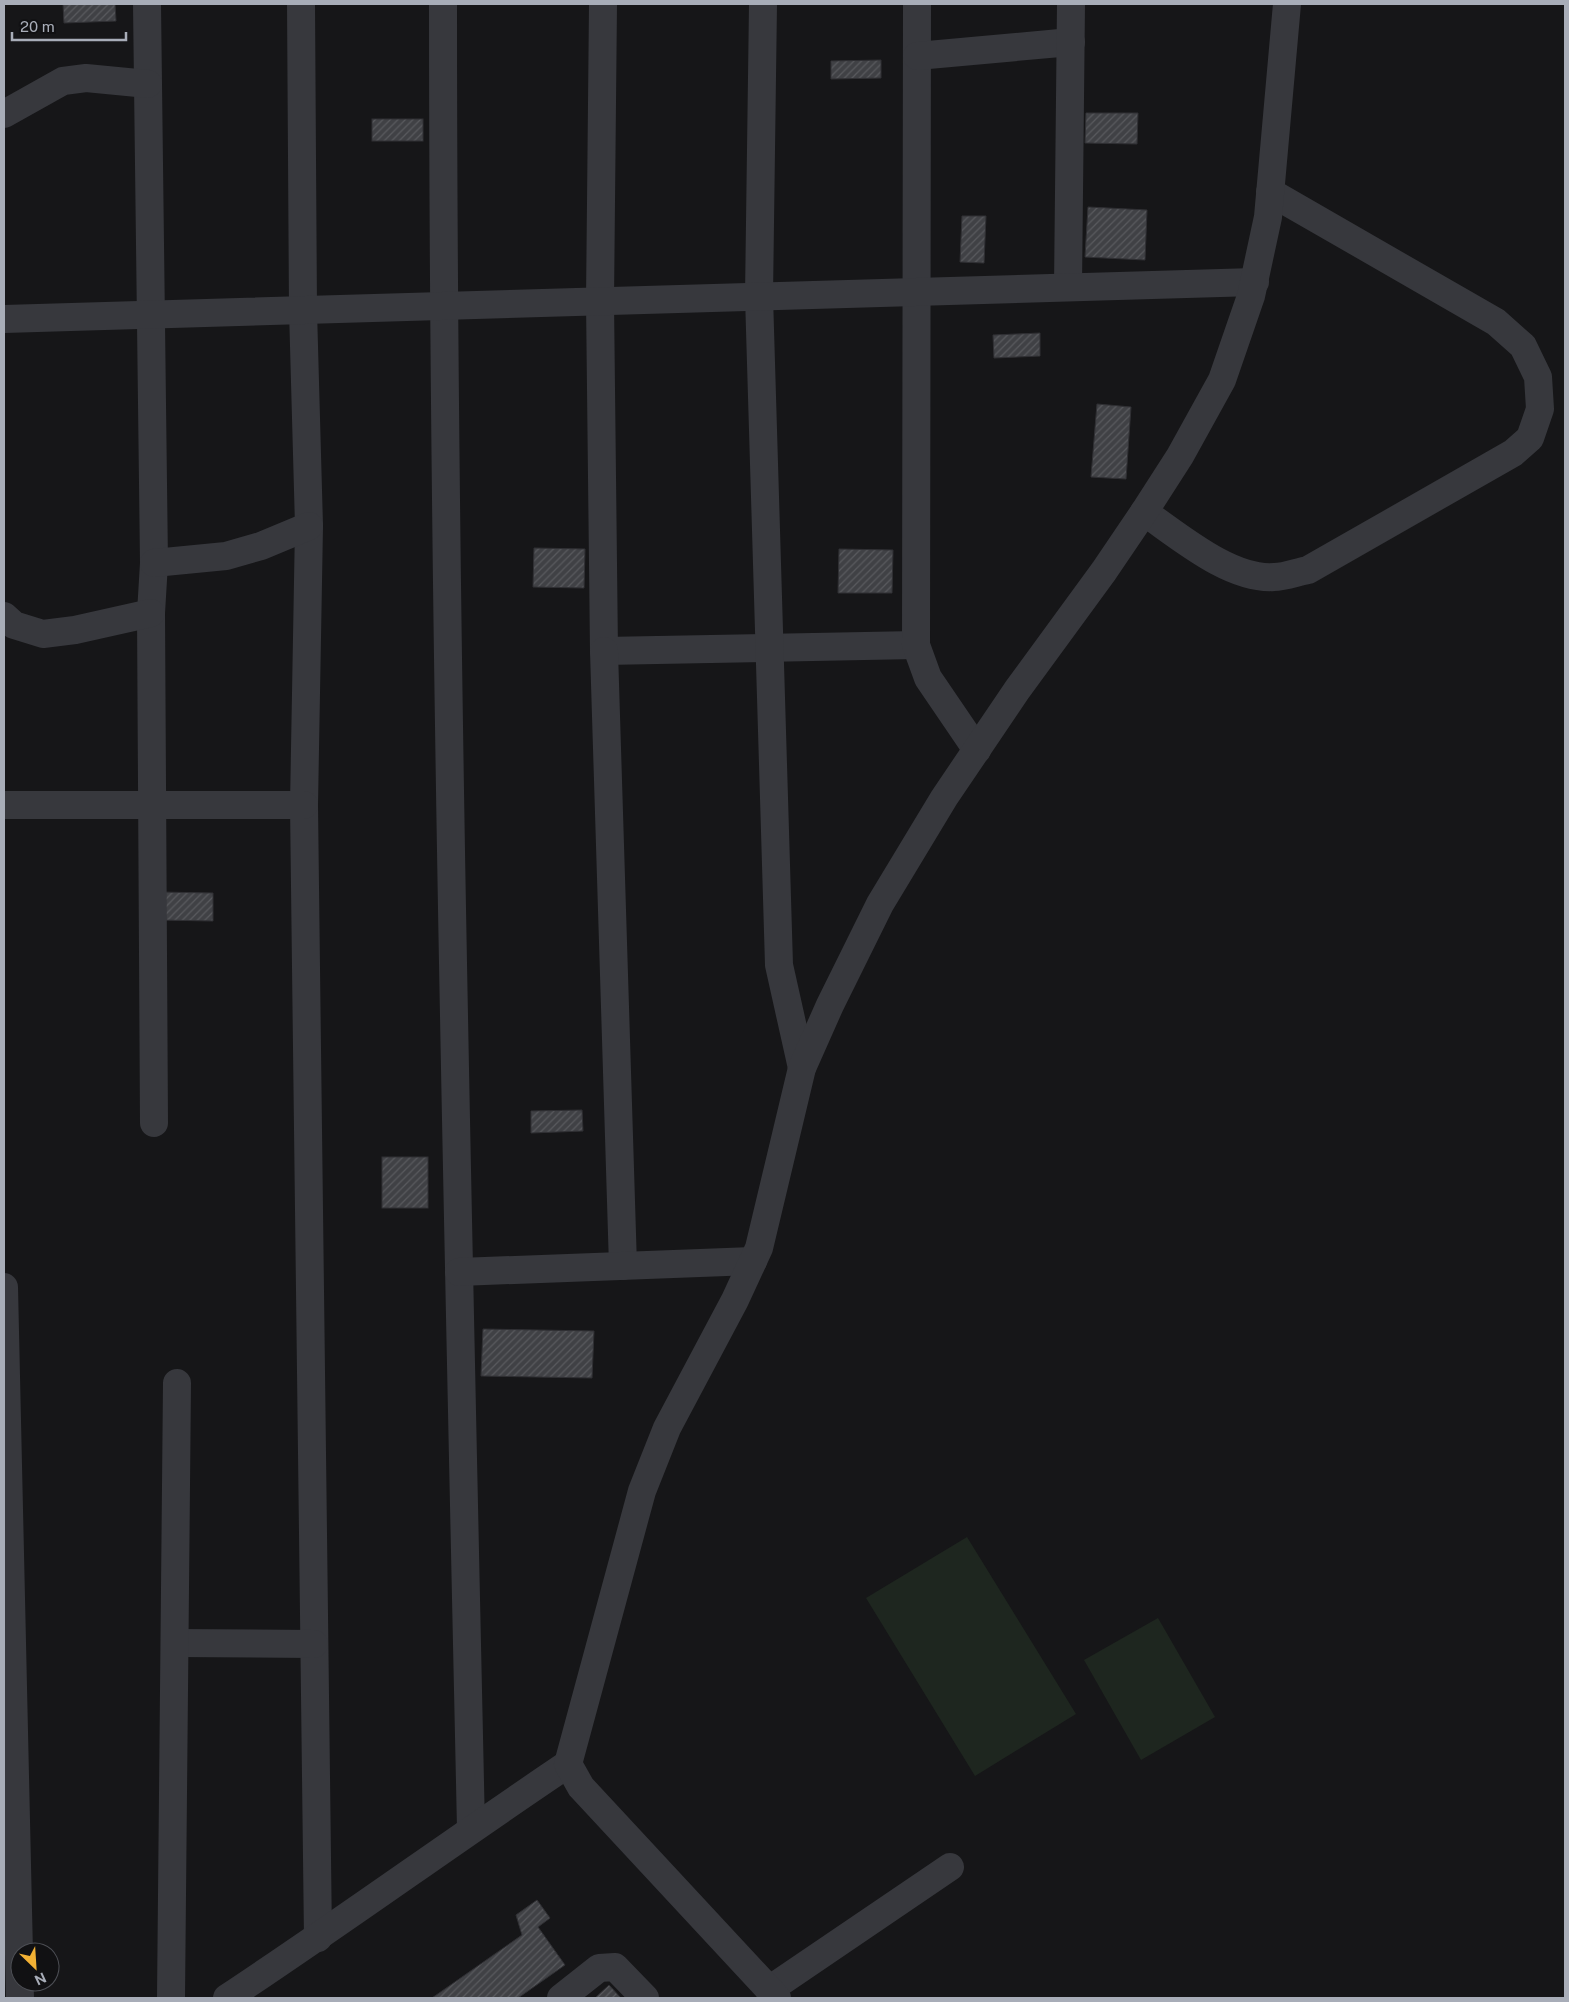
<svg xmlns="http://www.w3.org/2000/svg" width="1569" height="2002" viewBox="0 0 1569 2002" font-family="'Public Sans',sans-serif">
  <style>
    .green { fill: #1e261f }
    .building { fill: url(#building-hatch); stroke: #303034 }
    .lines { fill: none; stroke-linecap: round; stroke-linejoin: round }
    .minor { stroke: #37383d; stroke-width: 28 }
  </style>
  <defs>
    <pattern id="building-hatch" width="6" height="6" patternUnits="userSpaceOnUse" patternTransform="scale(1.25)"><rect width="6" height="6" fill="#404145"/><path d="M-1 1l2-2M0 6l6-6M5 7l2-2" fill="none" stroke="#595a5e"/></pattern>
  </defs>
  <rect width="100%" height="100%" fill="#161618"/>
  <g class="green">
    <path d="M967,1537l109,177 -101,62 -109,-178z"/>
    <path d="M1158,1618l57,99 -74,43 -57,-100z"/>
  </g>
  <g class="building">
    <path d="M63,4h52l1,17 -52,2z"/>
    <path d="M881,60v18l-50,1v-18z"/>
    <path d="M1086,113h52l-1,31 -52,-1z"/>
    <rect x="372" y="119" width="51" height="22"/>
    <path d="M1088,207l59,3 -2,50 -60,-3z"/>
    <path d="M962,216h24l-2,47 -24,-1z"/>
    <path d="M1040,333v23l-46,2 -1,-23z"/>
    <path d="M1097,404l34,3 -5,72 -35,-2z"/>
    <path d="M534,548l51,1 -1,39 -51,-1z"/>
    <path d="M839,549l54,1 -1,43h-54z"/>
    <path d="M158,892l55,1v28l-55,-1z"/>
    <path d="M582,1110l1,21 -52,2v-22z"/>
    <rect x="382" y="1157" width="46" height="51"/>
    <path d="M483,1329l111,2 -2,47 -111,-2z"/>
    <path d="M537,1900l13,18 -12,9 27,38 -47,33h-86l90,-63 -6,-20z"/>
    <path d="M609,1985l12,13h-26z"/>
  </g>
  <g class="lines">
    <g class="minor">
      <path d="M147,4l7,559 -3,50 3,510"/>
      <path d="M301,4l2,306 6,216 -5,279 14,1133"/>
      <path d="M443,4c0,608 15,1216 28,1825"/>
      <path d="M603,4l-3,297 4,350 312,-6"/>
      <path d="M763,4l-4,292 20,669 23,103"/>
      <path d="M917,4l-1,641 12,33 49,72"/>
      <path d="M917,56l154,-14"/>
      <path d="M4,114l59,-33 23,-3 62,6"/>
      <path d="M1068,287l3,-283"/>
      <path d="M4,319l1251,-37"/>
      <path d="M1144,512c35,24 86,68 130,65 11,0 23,-5 34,-7l205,-117 17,-15 10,-29 -2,-32 -15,-31 -27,-24 -226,-130"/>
      <path d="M154,563l72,-7 35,-10 48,-20"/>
      <path d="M4,616l10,9 29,9 32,-4 76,-17"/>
      <path d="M604,651l19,615"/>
      <path d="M4,805h300"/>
      <path d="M459,1272l294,-11"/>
      <path d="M4,1287l16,711"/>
      <path d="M175,1643l139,1"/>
      <path d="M769,1990l181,-123"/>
      <path d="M171,1998l6,-615"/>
      <path d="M227,1998c115,-76 226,-157 341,-234"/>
      <path d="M561,1998l38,-30 16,-1 30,31"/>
      <path d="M777,1998l-196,-211 -13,-23 74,-273 25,-63 68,-128 24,-52 43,-180 28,-63 50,-101 64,-106 73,-108 87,-119 40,-59 36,-56 42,-76 29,-84 17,-79 19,-213"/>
    </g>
  </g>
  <rect width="1569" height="2002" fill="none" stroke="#a8adb8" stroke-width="10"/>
  <g transform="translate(35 1967) rotate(155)"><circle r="24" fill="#111113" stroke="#4d4f55"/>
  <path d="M0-4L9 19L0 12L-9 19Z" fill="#f2b134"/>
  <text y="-8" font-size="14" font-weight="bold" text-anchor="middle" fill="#a8adb8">N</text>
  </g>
  <path d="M12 32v8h114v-8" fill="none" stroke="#a8adb8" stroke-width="2.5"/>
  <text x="20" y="32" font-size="15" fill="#a8adb8" stroke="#111113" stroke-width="4" paint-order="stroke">20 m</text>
</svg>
